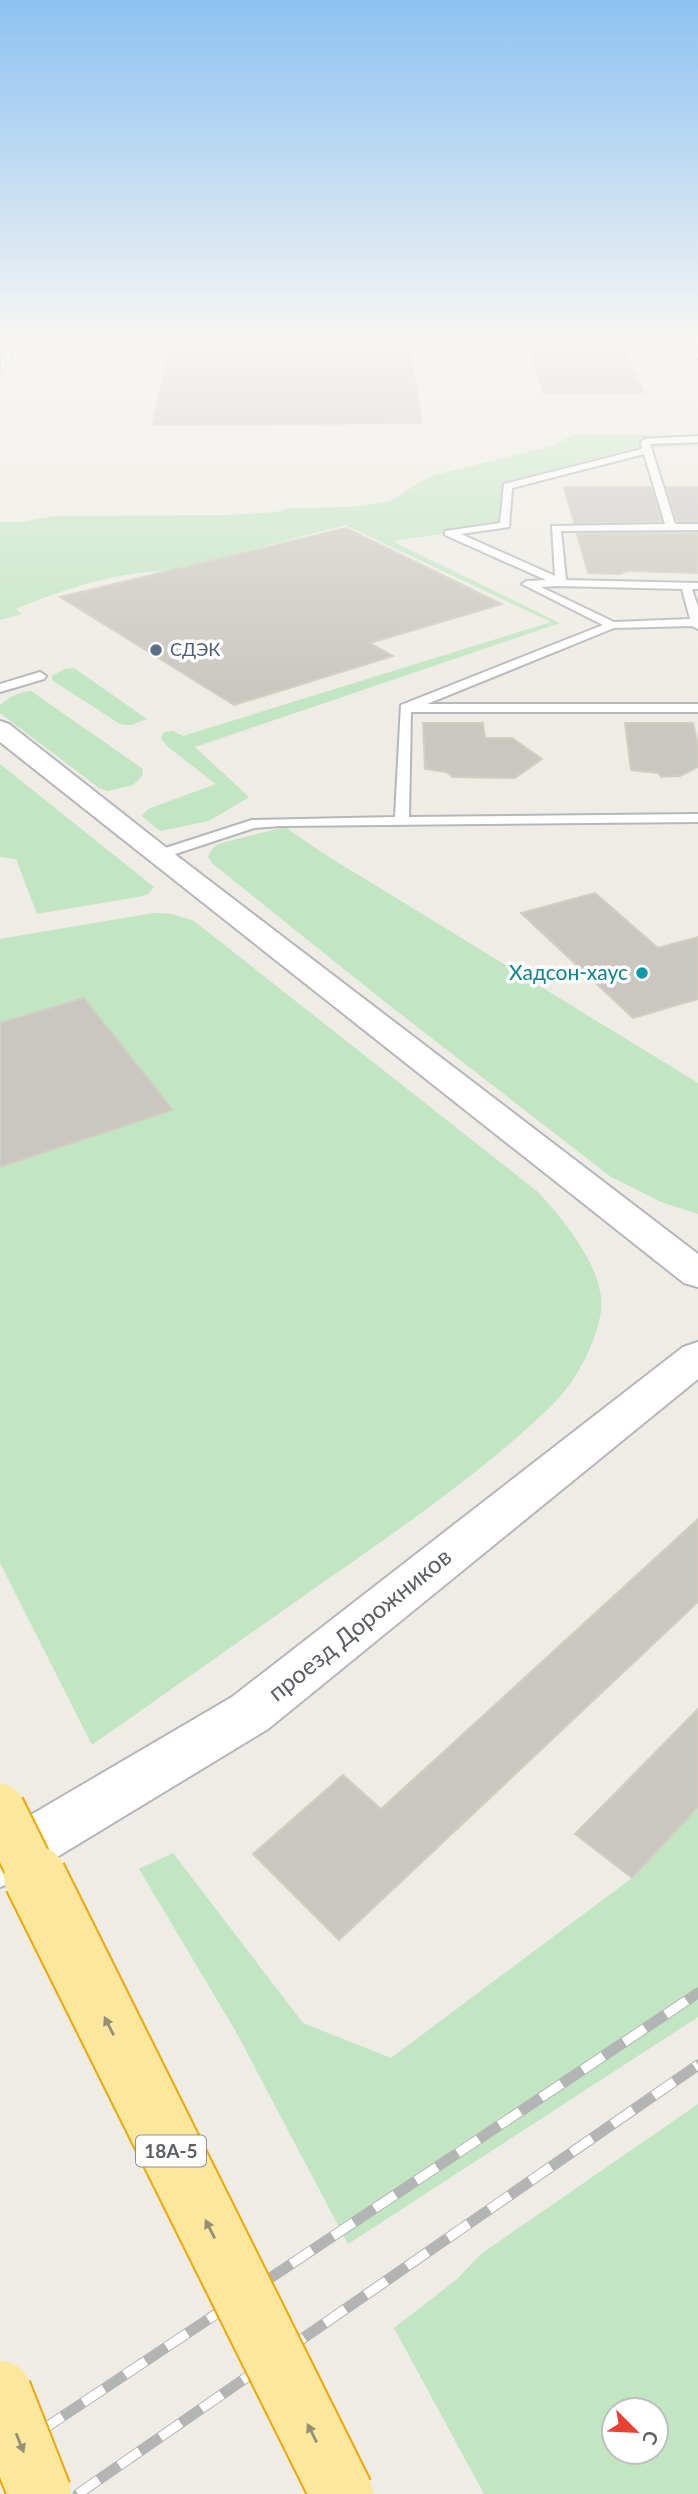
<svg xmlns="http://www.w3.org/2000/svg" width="698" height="2494" viewBox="0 0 698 2494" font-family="Lato,sans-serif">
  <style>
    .green { fill: #c1e6c1; fill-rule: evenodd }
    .building { fill: #cac7c1; stroke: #d3cec2; stroke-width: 2 }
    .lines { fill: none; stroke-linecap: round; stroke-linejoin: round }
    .service-casing { stroke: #b4b7bb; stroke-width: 4 }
    .secondary-casing { stroke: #b3b7bb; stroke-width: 4 }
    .service { fill: #fff; fill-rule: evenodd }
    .secondary { fill: #fff; fill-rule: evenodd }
    .rail-casing { stroke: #b3b4b4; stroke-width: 11 }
    .rail { stroke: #fff; stroke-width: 9; stroke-dasharray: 25; stroke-linecap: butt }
    .trunk-bridge-far1-casing { stroke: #efa703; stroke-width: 52; stroke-linecap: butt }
    .trunk-bridge-casing { stroke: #efa703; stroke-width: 66; stroke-linecap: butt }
    .trunk-bridge-far1 { stroke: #fce89c; stroke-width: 48 }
    .trunk-bridge { stroke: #fce89c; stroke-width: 62 }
    .oneway { fill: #949078 }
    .service-dot { fill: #5c6f8a; stroke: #fff; stroke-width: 2.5 }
    .culture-dot { fill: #0f9aa8; stroke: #fff; stroke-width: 2.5 }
    .labels { text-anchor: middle; stroke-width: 7; stroke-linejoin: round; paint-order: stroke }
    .far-service-label { font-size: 18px; fill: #4e5e75; stroke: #fff; text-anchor: start }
    .shield { fill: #fff; stroke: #8d9092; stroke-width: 2 }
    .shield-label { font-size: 19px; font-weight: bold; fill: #5c6064 }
    .culture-label { font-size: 21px; fill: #0d838f; stroke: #fff; text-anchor: end }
    .near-street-label { font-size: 24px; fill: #5c6064; stroke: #fff }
  </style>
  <rect width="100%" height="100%" fill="#eeece4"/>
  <g class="green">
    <path d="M573,435h125v11l-61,1 -129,35 -3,43 -113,16 168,82 -365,124 54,50 -40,24 -49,10 -18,-15 6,-7 68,-25 -48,-37 -7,-9 3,-6 9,-1 10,5 368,-114 -206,-97 -174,46c-53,0 -107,18 -155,38l6,5 -22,6v-98h20l35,-6 173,-1 48,-3 14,-4 61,-1 39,-6 40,-25 123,-30z"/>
    <path d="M74,668l73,51 -16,6 -11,-1 -68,-44v-4l12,-7z"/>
    <path d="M31,691l112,78 -1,7 -9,9 -25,6 -9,-3 -99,-75v-8c10,-8 18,-13 31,-14z"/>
    <path d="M0,764l154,123 -6,7 -10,3 -101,17 -21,-55 -16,-2z"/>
    <path d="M285,827l36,25 377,231v131l-37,-12 -50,-25 -231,-179 -167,-134 -5,-7 3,-7 7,-6z"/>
    <path d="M153,913l19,1 22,7 344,271c26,28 68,79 63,119 -5,33 -25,70 -48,93 -63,62 -146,120 -218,170 -81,57 -162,114 -243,171l-92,-182v-624z"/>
    <path d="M698,1807v210l-350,227 -113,-214 -96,-161 34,-16 130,170 88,35 241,-180z"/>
    <path d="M698,2104v390h-214l-90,-166 62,-48 25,-26zM614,2410h42v42h-42z"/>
  </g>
  <g class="building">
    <path d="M171,342h238l13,81 -270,2z"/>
    <path d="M529,342h93l22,51h-101z"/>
    <path d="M564,487h87l10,34 -87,2z"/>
    <path d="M666,487h32v34h-21z"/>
    <path d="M346,528l156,76 -132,39 23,13 -159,49 -174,-108z"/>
    <path d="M698,533v40l-71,-2 -8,3 -31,-1 -11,-39z"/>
    <path d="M423,723h60l2,15h27l30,21 -27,19 -62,-1 -7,-5 -21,-3z"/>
    <path d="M625,723h68l5,22v22l-18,9 -19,1 -3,-4 -27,-3z"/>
    <path d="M595,893l63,55 40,-11v62l-65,19 -112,-105z"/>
    <path d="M84,998l89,112 -173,57v-144z"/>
    <path d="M698,1519v83l-359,338 -86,-86 90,-79 38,34z"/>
    <path d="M698,1709v98l-66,71 -57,-44z"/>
  </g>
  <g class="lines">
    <defs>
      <g id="service">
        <path d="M0,342h8l4,5 -1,9 -11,16 4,-25z"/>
        <path d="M686,342h8l4,8v9z"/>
        <path d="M698,436v6l-48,2 25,80h23v6l-137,1 5,49 132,3v6h-6l6,18v22l-6,-3 -78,2 -187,76h271v8h-287l-2,105 289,-3v8l-417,4 -27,2 -91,30h-10v-6l99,-32 143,-3 6,-112 202,-80 -81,-41 5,-3 19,-1 -101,-45v-4l55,-8 4,-39 138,-35 -1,-7 4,-3zM644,454l21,70 -113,2 3,50 -94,-42 48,-7 3,-39zM557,586l125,3 8,30 -76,3 -73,-35z"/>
        <path d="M40,672l6,4 -2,3 -44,13v-8z"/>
      </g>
      <g id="secondary">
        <path d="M0,721l9,3 159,125 530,405v33l-14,-4 -684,-541z"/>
        <path d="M698,1342v37l-430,350 -249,151 -19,7v-54l232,-136 451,-350z"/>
      </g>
    </defs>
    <use href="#service" class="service-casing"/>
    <use href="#secondary" class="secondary-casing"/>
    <use href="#service" class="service"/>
    <use href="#secondary" class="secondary"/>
    <defs>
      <g id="rail">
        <path d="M0,2458l698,-465"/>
        <path d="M78,2494l620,-429"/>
      </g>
    </defs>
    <use href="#rail" class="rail-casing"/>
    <use href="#rail" class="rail"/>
    <defs>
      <path id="trunk-bridge-far1" d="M0,1808l35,71"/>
      <g id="trunk-bridge">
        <path d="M35,1877l307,617"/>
        <path d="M0,2392l40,102"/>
      </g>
    </defs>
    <use href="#trunk-bridge-far1" class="trunk-bridge-far1-casing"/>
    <use href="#trunk-bridge" class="trunk-bridge-casing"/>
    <use href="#trunk-bridge-far1" class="trunk-bridge-far1"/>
    <use href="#trunk-bridge" class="trunk-bridge"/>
  </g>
  <defs><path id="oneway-solid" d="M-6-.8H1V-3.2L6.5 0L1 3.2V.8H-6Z" transform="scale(1.75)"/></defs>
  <g class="oneway">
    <use href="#oneway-solid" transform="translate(109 2026) rotate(-117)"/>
    <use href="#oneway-solid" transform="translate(210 2229) rotate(-117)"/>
    <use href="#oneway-solid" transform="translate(312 2433) rotate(-117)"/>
    <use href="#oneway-solid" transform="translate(20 2443) rotate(68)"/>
  </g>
  <linearGradient id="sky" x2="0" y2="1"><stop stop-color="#8dc2f1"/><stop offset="0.49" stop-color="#f7f6f3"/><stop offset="1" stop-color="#f7f6f3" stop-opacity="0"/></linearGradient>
  <rect width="698" height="691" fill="url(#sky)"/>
  <circle class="service-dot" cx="156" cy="650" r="7"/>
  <circle class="culture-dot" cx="642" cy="973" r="7"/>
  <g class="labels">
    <g class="far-service-label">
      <text x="170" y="656">СДЭК</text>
    </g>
    <rect class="shield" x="136" y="2135.5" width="70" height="31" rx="5"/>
    <g class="shield-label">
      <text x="171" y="2158">18А-5</text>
    </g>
    <g class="culture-label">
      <text x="628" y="980">Хадсон-хаус</text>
    </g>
    <g class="near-street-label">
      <text transform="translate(360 1625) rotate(-39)" y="8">проезд Дорожников</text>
    </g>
  </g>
  <g transform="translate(635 2431) rotate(114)"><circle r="33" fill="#ffffff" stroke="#bebfc1" stroke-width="2"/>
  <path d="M0-5L12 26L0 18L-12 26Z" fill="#e74131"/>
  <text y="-10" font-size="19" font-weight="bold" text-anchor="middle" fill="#5c6064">С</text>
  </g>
</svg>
